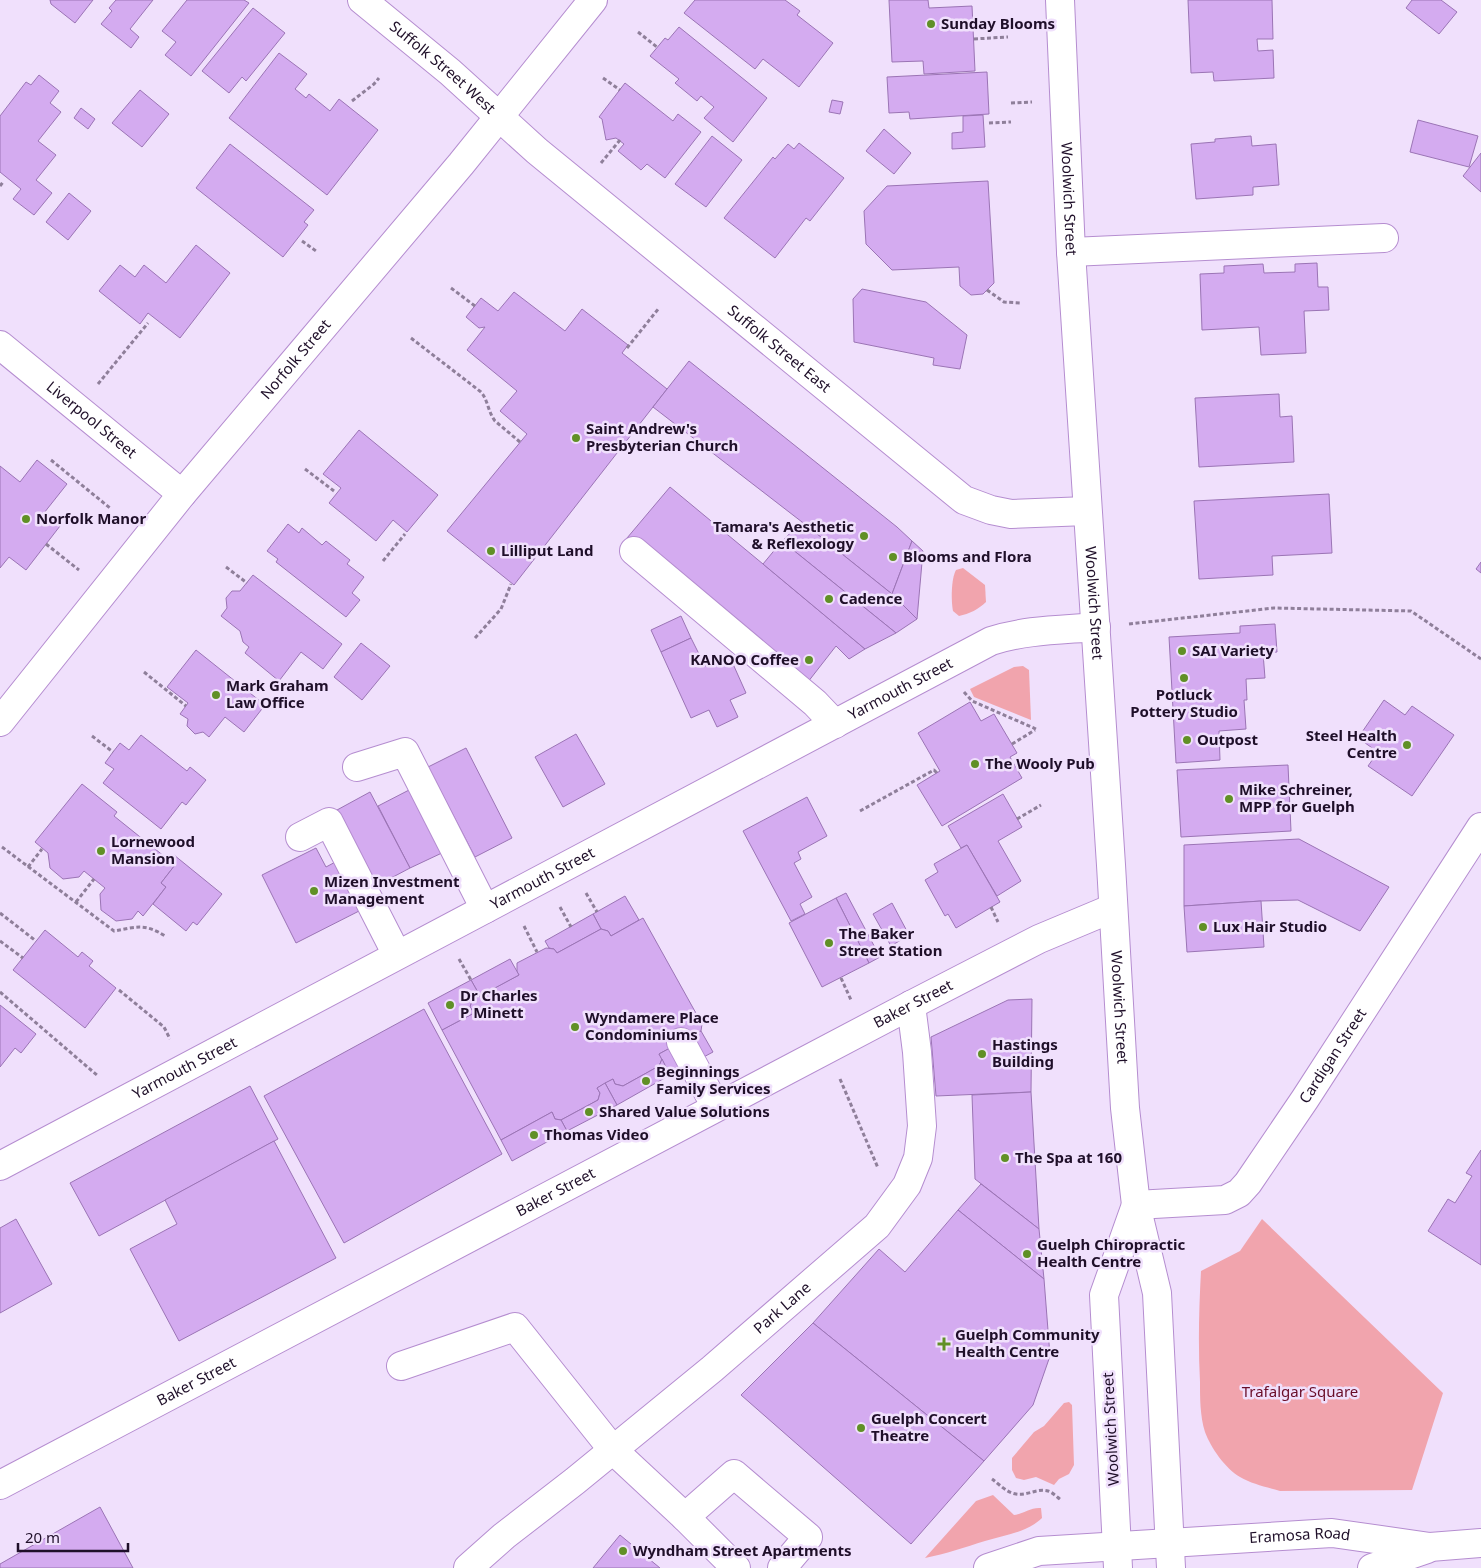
<svg xmlns="http://www.w3.org/2000/svg" width="1481" height="1568" viewBox="0 0 1481 1568" font-family="'Noto Sans',sans-serif">
  <style>
    .green { fill: #f1a4ad }
    .building { fill: #d4abf0; stroke: #9b74b5 }
    .lines { fill: none; stroke-linecap: round; stroke-linejoin: round }
    .minor-casing { stroke: #b58dd0; stroke-width: 30 }
    .major-casing { stroke: #b58dd0; stroke-width: 30 }
    .path { stroke: #8f7f9a; stroke-width: 3; stroke-dasharray: 4 2.5; stroke-linecap: butt }
    .minor { stroke: #fff; stroke-width: 28 }
    .major { stroke: #fff; stroke-width: 28 }
    .poi-dot { fill: #609026; stroke: #f0e0fc; stroke-width: 2 }
    .labels { text-anchor: middle; stroke-width: 5; stroke-linejoin: round; paint-order: stroke }
    .poi-label { font-size: 15px; font-weight: bold; fill: #1f0f29; stroke: #f0e0fc; text-anchor: start }
    .street-label { font-size: 15px; fill: #1f0f29; stroke: #f0e0fc }
    .park-label { font-size: 15px; fill: #690c28; stroke: #f0e0fc }
  </style>
  <rect width="100%" height="100%" fill="#f0e0fc"/>
  <g class="green">
    <path d="M963,568l22,17 1,17c-7,7 -17,12 -27,14l-6,-5c-2,-10 -2,-32 3,-41z"/>
    <path d="M1023,666l6,4 2,50 -57,-23 -4,-8 44,-22z"/>
    <path d="M1262,1219l181,174 -31,97 -132,1c-14,-4 -28,-7 -40,-14 -15,-9 -29,-29 -35,-45 -5,-16 -5,-34 -5,-50 -2,-37 -1,-74 1,-111l39,-20z"/>
    <path d="M1069,1402l3,3 2,60 -5,9 -10,5 -5,6 -18,-8 -12,3 -8,-2 -4,-8v-12l22,-26 10,-6 20,-23z"/>
    <path d="M993,1495l21,20c9,-1 17,-8 27,-7l1,10c-14,14 -37,17 -57,23 -20,6 -39,13 -60,17l51,-57z"/>
  </g>
  <g class="building">
    <path d="M50,0h43l-18,23 -24,-19z"/>
    <path d="M116,0h37l-23,29 9,8 -8,11 -30,-24 11,-13 -3,-3z"/>
    <path d="M187,0h57l5,3 -58,73 -26,-21 11,-13 -14,-11z"/>
    <path d="M695,0h90l15,11 -3,4 36,28 -34,44 -36,-28 -8,10 -71,-56z"/>
    <path d="M889,0h39l1,8 43,-2 3,65 -51,3 -1,-13 -31,1z"/>
    <path d="M1188,0h84l1,39h-16l1,12 15,-1 1,28 -60,3 -1,-9 -22,1z"/>
    <path d="M1412,0h29l16,12 -18,22 -33,-26z"/>
    <path d="M253,8l32,25 -39,48 -4,-4 -13,16 -27,-22z"/>
    <path d="M679,27l88,71 -34,44 -29,-24 10,-11 -13,-11 -4,5 -22,-18 4,-4 -29,-23 15,-18 3,2z"/>
    <path d="M279,53l28,21 -12,15 11,9 3,-4 21,17 9,-12 39,31 -51,65 -98,-77z"/>
    <path d="M987,72l2,42 -79,5 -1,-7 -20,1 -2,-36z"/>
    <path d="M39,75l20,16 -9,12 11,9 -23,29 18,14 -20,25 16,13 -18,22 -21,-16 8,-10 -21,-17v-56l26,-34 5,3z"/>
    <path d="M625,83l48,38 5,-7 23,18 -36,46 -18,-14 -6,6 -23,-19 6,-7 -8,-6 -10,2 -4,-21 -3,-2z"/>
    <path d="M140,90l29,24 -27,33 -30,-24z"/>
    <path d="M832,100l11,2 -3,12 -11,-2z"/>
    <path d="M81,108l14,11 -7,10 -14,-11z"/>
    <path d="M983,115l2,32 -33,2v-16l11,-1v-16z"/>
    <path d="M1418,120l60,16 -9,31 -59,-15z"/>
    <path d="M884,129l27,24 -17,21 -28,-23z"/>
    <path d="M712,136l30,24 -36,47 -31,-23z"/>
    <path d="M1251,136l1,10 24,-2 3,41 -26,2v8l-57,4 -5,-55 24,-2v-3z"/>
    <path d="M799,143l45,35 -34,43 -4,-3 -31,40 -51,-40 49,-61 2,2 13,-15 6,5z"/>
    <path d="M230,144l84,66 -10,12 4,3 -25,32 -87,-69z"/>
    <path d="M1481,153v39l-18,-16z"/>
    <path d="M988,181l6,102 -11,11 -12,1 -11,-9 -1,-19 -67,3 -26,-26 -2,-33 23,-25z"/>
    <path d="M69,193l22,18 -23,29 -22,-18z"/>
    <path d="M196,245l34,28 -50,65 -32,-25 -8,11 -41,-33 21,-26 15,12 9,-12 22,18z"/>
    <path d="M1317,263l1,24h10l1,23 -25,1 2,42 -45,2 -2,-28 -57,3 -2,-56 24,-1v-7l39,-2 1,9 31,-1v-8z"/>
    <path d="M862,289l64,13 41,33 -7,34 -27,-4 1,-7 -80,-16 -1,-43z"/>
    <path d="M514,292l51,39 17,-22 46,36 -6,8 45,36 -153,196 -67,-54 80,-97 -27,-23 17,-20 -50,-41 18,-23 -6,1 -13,-11 15,-19 17,13z"/>
    <path d="M689,361l208,166 15,14 -20,53 -90,-72 -149,-115z"/>
    <path d="M1279,394l1,23 12,-1 2,46 -95,5 -4,-69z"/>
    <path d="M359,430l79,65 -31,37 -14,-12 -17,21 -47,-38 12,-15 -18,-14z"/>
    <path d="M37,460l30,24 -23,29 16,13 -34,44 -17,-13 -9,11v-102l20,16z"/>
    <path d="M670,487l93,77 102,85 -16,10 -13,-13 -32,41 -177,-149z"/>
    <path d="M1329,494l3,59 -60,3 1,19 -74,4 -5,-78z"/>
    <path d="M802,522l90,72 25,25 -21,14 -114,-92z"/>
    <path d="M288,524l11,9 3,-5 20,17 4,-4 24,19 -3,4 17,13 -12,16 8,7 -14,17 -70,-55 2,-3 -11,-8z"/>
    <path d="M782,541l114,92 -31,16 -102,-85z"/>
    <path d="M912,541l11,10 -6,68 -25,-25z"/>
    <path d="M1481,562v11l-5,-4z"/>
    <path d="M253,575l89,69 -19,25 -22,-17 -22,29 -34,-28 4,-6 -6,-5 -3,-11 -19,-15 6,-8 -1,-10 6,-7h8z"/>
    <path d="M681,616l10,22 -30,14 -10,-22z"/>
    <path d="M1275,624l2,28 -14,1 2,25 -19,1 1,21h-3l2,29 -27,2 1,29 -44,3 -7,-126 71,-4v-7z"/>
    <path d="M691,638l14,28 24,-11 17,38 -16,7 8,17 -21,10 -8,-17 -18,8 -30,-66z"/>
    <path d="M361,643l29,23 -28,34 -28,-23z"/>
    <path d="M196,650l69,55 -21,27 -19,-15 -16,20 -6,-5 -8,2 -8,-8 1,-7 -8,-5 8,-11 -21,-16z"/>
    <path d="M1384,700l21,15 7,-9 42,29 -42,61 -44,-30 10,-14 -20,-14z"/>
    <path d="M970,702l11,19 13,-7 23,39 -7,4 12,21 -80,48 -25,-41 23,-14 -22,-38z"/>
    <path d="M576,734l29,50 -42,23 -28,-50z"/>
    <path d="M141,735l46,36 3,-4 16,13 -20,25 -4,-3 -21,27 -58,-46 11,-14 -9,-6 8,-11 7,-9 9,7z"/>
    <path d="M466,748l46,90 -37,19 -47,-90z"/>
    <path d="M1288,765l3,66 -110,6 -4,-67z"/>
    <path d="M82,784l35,28 -3,4 61,49 -14,18 5,4 -23,29 -5,-5 -6,8 -16,2 -15,-11 -1,-16 5,-6 -21,-17 -5,6 -16,2 -13,-11 -2,-15 -13,-11z"/>
    <path d="M411,789l33,63 -34,16 -32,-62z"/>
    <path d="M370,792l40,76 -34,18 -39,-76z"/>
    <path d="M1003,794l19,33 -24,14 23,40 -24,15 -30,-51 -6,3 -13,-22z"/>
    <path d="M807,797l20,39 -29,16 3,7 -7,4 18,34 -12,7 5,10 -14,7 -48,-90z"/>
    <path d="M1299,839l90,48 -29,44 -62,-31 -37,1 -77,5v-61z"/>
    <path d="M967,845l33,57 -44,26 -8,-14 -3,2 -20,-36 13,-8 -4,-8z"/>
    <path d="M316,848l10,19 15,-8 24,49 -69,35 -34,-68z"/>
    <path d="M174,855l48,39 -25,31 -4,-3 -7,9 -33,-27 13,-17 -5,-4 14,-18 -6,-5z"/>
    <path d="M846,893l34,64 -11,6 -33,-65z"/>
    <path d="M625,896l14,24 -28,16 -3,-5 -7,-2 -8,-15z"/>
    <path d="M836,898l33,65 -47,24 -33,-64z"/>
    <path d="M1261,901l3,46 -77,5 -3,-46z"/>
    <path d="M892,903l17,32 -18,11 -18,-32z"/>
    <path d="M593,914l8,15 -44,24 -3,-4 -5,-1 -4,-7z"/>
    <path d="M643,918l59,106 -1,7 -42,23 3,5 -3,7 -36,20 -8,-2 -2,-5 -16,9 3,5 -2,7 -37,20 -6,-1 -3,-7 -51,28 -59,-110 32,-17 -4,-6 2,-7 47,-25 -2,-3v-9l29,-15 8,1 3,4 44,-24 7,2 3,5z"/>
    <path d="M45,930l33,27 4,-5 11,9 -4,5 27,22 -31,40 -72,-58z"/>
    <path d="M510,959l9,16 -39,21 -9,-16z"/>
    <path d="M471,980l9,16 -8,4 -2,7 4,6 -32,17 -14,-27z"/>
    <path d="M1032,999l-1,93 -95,4 -5,-59 77,-37z"/>
    <path d="M0,1005l36,29 -15,19 -6,-5 -15,19z"/>
    <path d="M424,1009l78,145 -158,89 -80,-147z"/>
    <path d="M701,1031l12,21 -43,23 -11,-21z"/>
    <path d="M662,1059l8,16 -53,30 -12,-22 8,-4 2,5 8,2 36,-20z"/>
    <path d="M605,1083l12,22 -50,26 -6,-11 37,-20 2,-7 -3,-5z"/>
    <path d="M250,1086l28,53 -179,97 -29,-53z"/>
    <path d="M1031,1092l8,137 -64,-50 -3,-84z"/>
    <path d="M552,1112l3,7 6,1 6,11 -55,30 -11,-21z"/>
    <path d="M274,1141l62,117 -157,83 -49,-92 47,-25 -12,-24z"/>
    <path d="M1481,1150v115l-53,-34 20,-32 7,4 17,-27 -6,-3z"/>
    <path d="M981,1184l58,45 5,50 -86,-69z"/>
    <path d="M958,1210l86,69 6,77 -17,49 -49,56 -171,-138 66,-74 26,23z"/>
    <path d="M16,1219l36,65 -52,29v-85z"/>
    <path d="M813,1323l171,138 -73,83 -170,-149z"/>
    <path d="M100,1507l33,61h-133v-4z"/>
    <path d="M620,1535l40,33h-67z"/>
  </g>
  <g class="lines">
    <defs>
      <g id="minor">
        <path id="s1" d="M362,0l88,72 87,79 427,349 27,10 20,4 76,-3"/>
        <path d="M1071,252l313,-14"/>
        <path id="s2" d="M0,345l182,149"/>
        <path d="M634,551l181,152 20,21"/>
        <path d="M357,767l48,-15 80,157"/>
        <path d="M300,837l29,-15 68,133"/>
        <path d="M681,1042l35,65"/>
        <path id="s3" d="M0,1166l991,-525c34,-11 69,-11 105,-14"/>
        <path id="s4" d="M1136,1205l89,-5 14,-7 9,-10 57,-84 176,-272"/>
        <path d="M401,1366l114,-39 98,123 72,67 51,51"/>
        <path id="s5" d="M0,1485l911,-480 128,-66 74,-31"/>
        <path d="M685,1517l49,-43 74,63 -26,31"/>
        <path id="s6" d="M468,1568l36,-32 71,-55 137,-112 165,-143 30,-41 11,-27 4,-32 -5,-74 -6,-47"/>
      </g>
      <g id="major">
        <path id="s7" d="M1060,0l11,252 40,613 14,243 11,97 21,88 14,275"/>
        <path id="s8" d="M0,722l182,-228 279,-330 132,-164"/>
        <path id="s9" d="M988,1568l51,-17 293,-18 98,14 51,-4"/>
        <path d="M1118,1568l-14,-273 32,-90"/>
        <path d="M1372,1568l55,-19"/>
      </g>
    </defs>
    <use href="#minor" class="minor-casing"/>
    <use href="#major" class="major-casing"/>
    <g class="path">
      <path d="M638,32l19,15"/>
      <path d="M974,39l34,-2"/>
      <path d="M603,78l17,12"/>
      <path d="M352,101l22,-17 5,-6"/>
      <path d="M1011,103l21,-1"/>
      <path d="M989,123l22,-1"/>
      <path d="M601,163l19,-23"/>
      <path d="M0,186l3,-4"/>
      <path d="M302,241l14,10"/>
      <path d="M451,288l24,18"/>
      <path d="M987,290l17,12 16,1"/>
      <path d="M411,338l70,54c7,8 7,20 14,29l25,21"/>
      <path d="M627,348l32,-40"/>
      <path d="M98,384l50,-61"/>
      <path d="M51,460l59,48"/>
      <path d="M305,469l29,22"/>
      <path d="M46,544l33,26"/>
      <path d="M383,561l22,-27"/>
      <path d="M226,567l21,16"/>
      <path d="M1129,624l145,-16 137,3 70,48"/>
      <path d="M475,638l26,-29 10,-25"/>
      <path d="M144,672l42,34"/>
      <path d="M964,692l8,9 64,28"/>
      <path d="M92,736l21,16"/>
      <path d="M1012,744l23,-14"/>
      <path d="M860,811l74,-41 3,3"/>
      <path d="M1017,819l24,-14"/>
      <path d="M2,847l112,84c22,-4 31,-8 51,5"/>
      <path d="M28,867l14,-18"/>
      <path d="M586,893l11,19"/>
      <path d="M76,902l18,-23"/>
      <path d="M560,907l11,20"/>
      <path d="M991,907l7,15"/>
      <path d="M0,913l36,28"/>
      <path d="M524,926l13,26"/>
      <path d="M0,941l23,17"/>
      <path d="M459,959l12,21"/>
      <path d="M841,978l10,22"/>
      <path d="M119,990l45,37 6,12"/>
      <path d="M0,992l98,84"/>
      <path d="M840,1079l38,89"/>
      <path d="M992,1479c7,5 15,14 24,15 11,2 21,-6 32,-3 4,1 9,6 13,9"/>
    </g>
    <use href="#minor" class="minor"/>
    <use href="#major" class="major"/>
  </g>
  <g class="poi-dot">
    <circle cx="931" cy="24" r="5"/>
    <circle cx="576" cy="438" r="5"/>
    <circle cx="26" cy="519" r="5"/>
    <circle cx="864" cy="536" r="5"/>
    <circle cx="491" cy="551" r="5"/>
    <circle cx="893" cy="557" r="5"/>
    <circle cx="829" cy="599" r="5"/>
    <circle cx="1182" cy="651" r="5"/>
    <circle cx="809" cy="660" r="5"/>
    <circle cx="1184" cy="678" r="5"/>
    <circle cx="216" cy="695" r="5"/>
    <circle cx="1187" cy="740" r="5"/>
    <circle cx="1407" cy="745" r="5"/>
    <circle cx="975" cy="764" r="5"/>
    <circle cx="1229" cy="799" r="5"/>
    <circle cx="101" cy="851" r="5"/>
    <circle cx="314" cy="891" r="5"/>
    <circle cx="1203" cy="927" r="5"/>
    <circle cx="829" cy="943" r="5"/>
    <circle cx="450" cy="1005" r="5"/>
    <circle cx="575" cy="1027" r="5"/>
    <circle cx="982" cy="1054" r="5"/>
    <circle cx="646" cy="1081" r="5"/>
    <circle cx="589" cy="1112" r="5"/>
    <circle cx="534" cy="1135" r="5"/>
    <circle cx="1005" cy="1158" r="5"/>
    <circle cx="1027" cy="1254" r="5"/>
    <path d="M941.5 1336.5h5v5h5v5h-5v5h-5v-5h-5v-5h5z"/>
    <circle cx="861" cy="1428" r="5"/>
    <circle cx="623" cy="1551" r="5"/>
  </g>
  <g class="labels">
    <g class="poi-label">
      <text x="941" y="29">Sunday Blooms</text>
      <text x="586" y="434">Saint Andrew's<tspan x="586" dy="17">Presbyterian Church</tspan></text>
      <text x="36" y="524">Norfolk Manor</text>
      <text x="854" y="532" text-anchor="end">Tamara's Aesthetic<tspan x="854" dy="17">&amp; Reflexology</tspan></text>
      <text x="501" y="556">Lilliput Land</text>
      <text x="903" y="562">Blooms and Flora</text>
      <text x="839" y="604">Cadence</text>
      <text x="1192" y="656">SAI Variety</text>
      <text x="799" y="665" text-anchor="end">KANOO Coffee</text>
      <text x="226" y="691">Mark Graham<tspan x="226" dy="17">Law Office</tspan></text>
      <text x="1184" y="700" text-anchor="middle">Potluck<tspan x="1184" dy="17">Pottery Studio</tspan></text>
      <text x="1397" y="741" text-anchor="end">Steel Health<tspan x="1397" dy="17">Centre</tspan></text>
      <text x="1197" y="745">Outpost</text>
      <text x="985" y="769">The Wooly Pub</text>
      <text x="1239" y="795">Mike Schreiner,<tspan x="1239" dy="17">MPP for Guelph</tspan></text>
      <text x="111" y="847">Lornewood<tspan x="111" dy="17">Mansion</tspan></text>
      <text x="324" y="887">Mizen Investment<tspan x="324" dy="17">Management</tspan></text>
      <text x="1213" y="932">Lux Hair Studio</text>
      <text x="839" y="939">The Baker<tspan x="839" dy="17">Street Station</tspan></text>
      <text x="460" y="1001">Dr Charles<tspan x="460" dy="17">P Minett</tspan></text>
      <text x="585" y="1023">Wyndamere Place<tspan x="585" dy="17">Condominiums</tspan></text>
      <text x="992" y="1050">Hastings<tspan x="992" dy="17">Building</tspan></text>
      <text x="656" y="1077">Beginnings<tspan x="656" dy="17">Family Services</tspan></text>
      <text x="599" y="1117">Shared Value Solutions</text>
      <text x="544" y="1140">Thomas Video</text>
      <text x="1015" y="1163">The Spa at 160</text>
      <text x="1037" y="1250">Guelph Chiropractic<tspan x="1037" dy="17">Health Centre</tspan></text>
      <text x="955" y="1340">Guelph Community<tspan x="955" dy="17">Health Centre</tspan></text>
      <text x="871" y="1424">Guelph Concert<tspan x="871" dy="17">Theatre</tspan></text>
      <text x="633" y="1556">Wyndham Street Apartments</text>
    </g>
    <g class="street-label">
      <text dy="5" stroke="none"><textPath href="#s1" startOffset="105">Suffolk Street West</textPath></text>
      <text dy="5" stroke="none"><textPath href="#s7" startOffset="199">Woolwich Street</textPath></text>
      <text dy="5" stroke="none"><textPath href="#s1" startOffset="544">Suffolk Street East</textPath></text>
      <text dy="5" stroke="none"><textPath href="#s8" startOffset="468">Norfolk Street</textPath></text>
      <text dy="5" stroke="none"><textPath href="#s2" startOffset="118">Liverpool Street</textPath></text>
      <text dy="5" stroke="none"><textPath href="#s7" startOffset="604">Woolwich Street</textPath></text>
      <text dy="5" stroke="none"><textPath href="#s3" startOffset="1019">Yarmouth Street</textPath></text>
      <text dy="5" stroke="none"><textPath href="#s3" startOffset="614">Yarmouth Street</textPath></text>
      <text dy="5" stroke="none"><textPath href="#s5" startOffset="1032">Baker Street</textPath></text>
      <text dy="5" stroke="none"><textPath href="#s7" startOffset="1009">Woolwich Street</textPath></text>
      <text dy="5" stroke="none"><textPath href="#s4" startOffset="271">Cardigan Street</textPath></text>
      <text dy="5" stroke="none"><textPath href="#s3" startOffset="209">Yarmouth Street</textPath></text>
      <text dy="5" stroke="none"><textPath href="#s5" startOffset="628">Baker Street</textPath></text>
      <text dy="5" stroke="none"><textPath href="#s6" startOffset="408">Park Lane</textPath></text>
      <text dy="5" stroke="none"><textPath href="#s5" startOffset="222">Baker Street</textPath></text>
      <text transform="translate(1111 1429) rotate(-93)" y="5">Woolwich Street</text>
      <text dy="5" stroke="none"><textPath href="#s9" startOffset="315">Eramosa Road</textPath></text>
    </g>
    <g class="park-label">
      <text x="1300" y="1397">Trafalgar Square</text>
    </g>
  </g>
  <path d="M18 1543v8h110v-8" fill="none" stroke="#1f0f29" stroke-width="2.5"/>
  <text x="25" y="1543" font-size="15" fill="#1f0f29" stroke="#f0e0fc" stroke-width="4" paint-order="stroke">20 m</text>
</svg>
